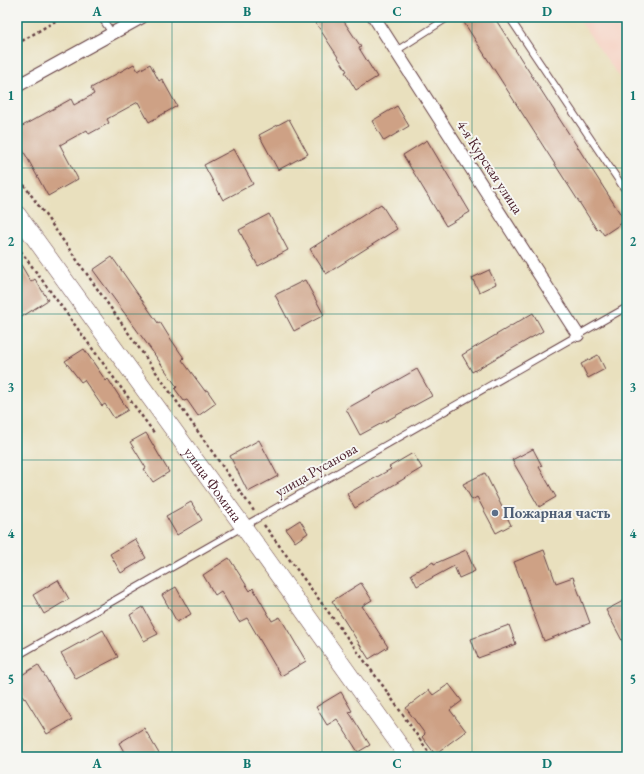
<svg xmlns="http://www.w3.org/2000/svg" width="644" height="774" viewBox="0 0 644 774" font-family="'EB Garamond',serif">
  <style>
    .built { fill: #f6d2c3 }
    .building { fill: #cea185 }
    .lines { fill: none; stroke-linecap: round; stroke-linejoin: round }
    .lane-casing { stroke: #623c41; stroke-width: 8 }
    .street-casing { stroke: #623c41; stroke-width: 14 }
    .secondary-casing { stroke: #623c41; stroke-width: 18 }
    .path { stroke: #623c41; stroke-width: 2.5; stroke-dasharray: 3 3; stroke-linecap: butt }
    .lane { stroke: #fff; stroke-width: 6 }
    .street { stroke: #fff; stroke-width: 12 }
    .secondary { stroke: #fff; stroke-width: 17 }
    .grid { fill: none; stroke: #0f766e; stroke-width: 1; stroke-opacity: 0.55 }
    .service-dot { fill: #5c6f8a; stroke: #f6f6f2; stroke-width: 1.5 }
    .labels { text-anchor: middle; stroke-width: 4; stroke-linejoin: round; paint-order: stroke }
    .street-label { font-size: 15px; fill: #4a1f2b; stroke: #f6f6f2 }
    .service-label { font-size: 15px; font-weight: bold; fill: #4e5e75; stroke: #f6f6f2; text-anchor: start }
    .neatline { fill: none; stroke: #0f766e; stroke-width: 1.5 }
    .grid-label { font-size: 13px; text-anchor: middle; font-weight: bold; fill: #0f766e }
  </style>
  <rect width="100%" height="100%" fill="#f6f6f2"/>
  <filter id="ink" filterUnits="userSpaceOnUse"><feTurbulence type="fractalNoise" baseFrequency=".025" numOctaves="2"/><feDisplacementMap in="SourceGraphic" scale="8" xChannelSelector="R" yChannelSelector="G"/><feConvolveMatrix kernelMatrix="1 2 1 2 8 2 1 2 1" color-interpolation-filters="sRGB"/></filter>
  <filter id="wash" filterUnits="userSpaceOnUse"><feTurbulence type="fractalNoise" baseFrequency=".012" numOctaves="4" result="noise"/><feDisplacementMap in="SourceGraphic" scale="16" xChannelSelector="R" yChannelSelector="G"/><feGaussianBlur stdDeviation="0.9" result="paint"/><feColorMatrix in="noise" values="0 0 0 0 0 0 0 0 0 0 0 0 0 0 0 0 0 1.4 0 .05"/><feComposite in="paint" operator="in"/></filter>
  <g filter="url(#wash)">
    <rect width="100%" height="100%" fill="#e9e0be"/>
    <path class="built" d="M577,17h50v71z"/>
    <g id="blocks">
      <g class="building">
        <path d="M312,17h29l20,30 -2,1 18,29 -21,13 -11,-18 2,-1z"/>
        <path d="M469,17h25l131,204 -21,14 -5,-7 -2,2 -134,-209z"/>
        <path d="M134,64l4,7 12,-7 9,17 3,-2 15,27 -28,16 -11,-20 -31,17 2,4 -20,11 -2,-4 -27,15 18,34 -30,17 -30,-55 4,-1 -5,-9v-2l54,-30 3,6 20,-11 -3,-6z"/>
        <path d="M397,106l12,20 -25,15 -12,-20z"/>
        <path d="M289,119l19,35 -30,16 -19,-35z"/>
        <path d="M427,140l43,72 -24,14 -43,-71z"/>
        <path d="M234,149l19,35 -30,16 -19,-35z"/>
        <path d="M381,204l16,25 -71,45 -16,-25z"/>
        <path d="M269,214l19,36 -30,16 -19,-36z"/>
        <path d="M112,257l46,66 2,-1 8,13 16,23 -2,2 23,31 2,-1 9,13 -18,13 -11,-16 -3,1 -9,-12 2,-2 -27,-39 -57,-78z"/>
        <path d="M17,258l14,24 4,-3 13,21 -31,20z"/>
        <path d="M489,270l7,14 -17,8 -7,-14z"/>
        <path d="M305,280l19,35 -30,16 -19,-36z"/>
        <path d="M533,313l10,18 -71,41 -10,-17z"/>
        <path d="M84,349l22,32 2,-2 20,31 -14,8 -9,-14 -3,2 -18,-26 -3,2 -16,-21z"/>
        <path d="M598,355l7,14 -17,9 -7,-14z"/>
        <path d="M417,369l15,27 -72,39 -14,-26z"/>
        <path d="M146,433l23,39 -16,10 -9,-13 2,-1 -16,-26z"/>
        <path d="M259,440l19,36 -30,16 -18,-36z"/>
        <path d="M533,449l9,17 -3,1 17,30 -17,10 -27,-47z"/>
        <path d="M413,453l9,15 -67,40 -8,-14 44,-25 -2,-2z"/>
        <path d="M485,473l26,52 -15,8 -19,-36 -5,3 -9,-16z"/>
        <path d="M191,502l11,18 -25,15 -11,-19z"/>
        <path d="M300,520l8,13 -13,9 -9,-13z"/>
        <path d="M135,539l11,19 -25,15 -11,-19z"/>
        <path d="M466,550l9,21 -16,7 -5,-12 -37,20 -6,-12 22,-12 1,2z"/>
        <path d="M544,550l12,33 17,-6 17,46 -46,18 -30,-79z"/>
        <path d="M229,558l21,33 3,-3 19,33 8,-4 26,44 -25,15 -34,-58 -8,4 -18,-31 -6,4 -12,-20z"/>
        <path d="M58,580l11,19 -25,15 -11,-19z"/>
        <path d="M361,583l11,17 -10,6 26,41 -19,12 -37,-58z"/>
        <path d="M176,587l15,27 -14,8 -15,-27z"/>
        <path d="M627,599v51l-21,-40z"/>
        <path d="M143,607l15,27 -14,7 -14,-26z"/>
        <path d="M509,625l7,19 -38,14 -7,-19z"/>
        <path d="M103,630l15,27 -42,22 -15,-26z"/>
        <path d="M38,665l34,55 -25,14 -22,-36 -1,1 -7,-13v-8z"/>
        <path d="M449,684l13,17 -12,9 16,21 -31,23 -13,-17 3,-3 -19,-26 23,-18 4,5z"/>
        <path d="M341,692l11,19 -3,1 21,33 -12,7 -21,-33 -10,6 -11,-18z"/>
        <path d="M144,728l17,29h-34l-8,-14z"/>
      </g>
    </g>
  </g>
  <g filter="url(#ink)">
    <use href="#blocks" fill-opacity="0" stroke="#623c41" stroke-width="1"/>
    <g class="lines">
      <defs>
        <g id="lane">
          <path d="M101,17l11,16"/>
          <path d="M509,17l114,170 4,-2"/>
          <path d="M396,51l53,-34"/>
          <path d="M17,656l610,-349"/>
        </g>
        <g id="street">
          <path d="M374,17l204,318"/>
          <path d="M17,86l125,-69"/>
        </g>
        <g id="secondary">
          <path id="s1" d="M17,214l226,312 165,231"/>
        </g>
      </defs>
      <use href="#lane" class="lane-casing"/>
      <use href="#street" class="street-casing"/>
      <use href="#secondary" class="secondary-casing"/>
      <g class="path">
        <path d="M17,44l45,-27"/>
        <path d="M17,175l237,336"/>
        <path d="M17,246l138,188"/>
        <path d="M264,525l119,161 49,71"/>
      </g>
      <use href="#lane" class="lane"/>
      <use href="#street" class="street"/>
      <use href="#secondary" class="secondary"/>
    </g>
  </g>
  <path class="grid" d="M172,17v740M322,17v740M472,17v740M17,168h610M17,314h610M17,460h610M17,606h610"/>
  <circle class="service-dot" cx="495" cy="513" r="4"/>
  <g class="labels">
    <g class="street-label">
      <text transform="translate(490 167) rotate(57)" y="5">4-я Курская улица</text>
      <text transform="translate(316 470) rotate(-30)" y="5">улица Русанова</text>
      <text dy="5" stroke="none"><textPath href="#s1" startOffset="334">улица Фомина</textPath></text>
    </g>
    <g class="service-label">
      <text x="503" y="518">Пожарная часть</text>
    </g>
  </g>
  <rect width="644" height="774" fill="none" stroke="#f6f6f2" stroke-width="44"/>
  <rect x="22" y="22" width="600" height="730" class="neatline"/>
  <g class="grid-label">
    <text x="97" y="16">A</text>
    <text x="247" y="16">B</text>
    <text x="397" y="16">C</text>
    <text x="547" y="16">D</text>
    <text x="11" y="100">1</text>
    <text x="633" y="100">1</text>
    <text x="11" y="246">2</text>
    <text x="633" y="246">2</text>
    <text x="11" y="392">3</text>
    <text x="633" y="392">3</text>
    <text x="11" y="538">4</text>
    <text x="633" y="538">4</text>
    <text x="11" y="684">5</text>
    <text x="633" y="684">5</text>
    <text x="97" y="768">A</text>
    <text x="247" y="768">B</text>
    <text x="397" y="768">C</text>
    <text x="547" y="768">D</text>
  </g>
</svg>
